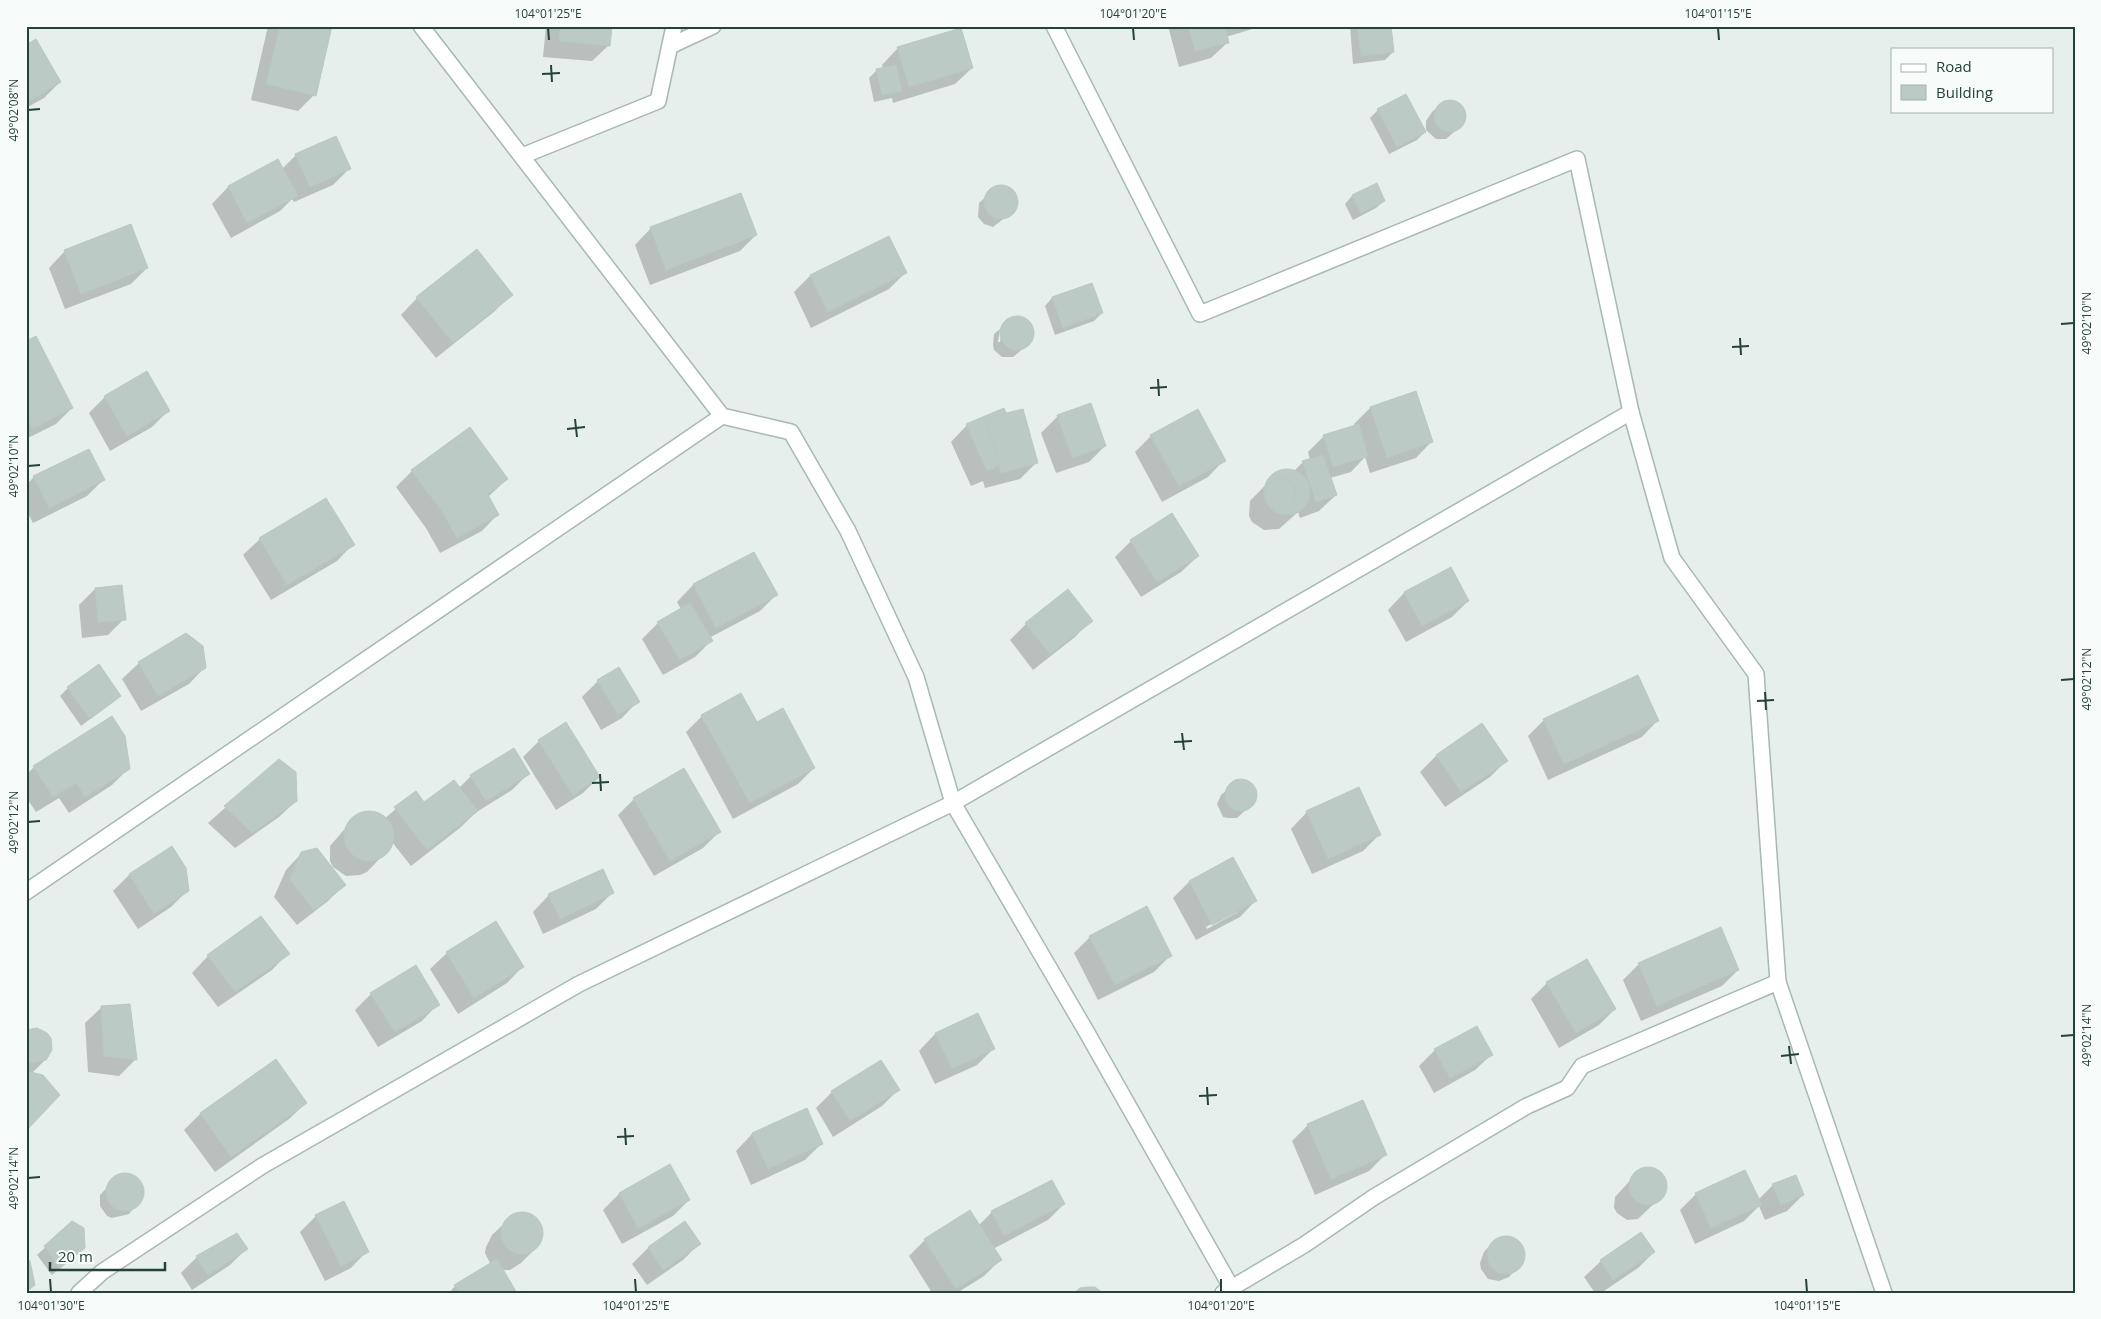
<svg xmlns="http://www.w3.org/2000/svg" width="2101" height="1319" viewBox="0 0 2101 1319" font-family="'Open Sans',sans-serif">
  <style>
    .shadow { fill: #0003; fill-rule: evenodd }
    .building { fill: #bbcac4; stroke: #b8c9c2 }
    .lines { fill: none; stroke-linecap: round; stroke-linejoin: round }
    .minor-casing { stroke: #a8b8b2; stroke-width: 18 }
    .minor { stroke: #fff; stroke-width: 15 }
    .ticks { fill: none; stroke: #24423a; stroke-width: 2 }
    .neatline { fill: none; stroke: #24423a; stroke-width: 2 }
    .ticks-label { font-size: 12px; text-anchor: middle; fill: #24423a }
  </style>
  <rect width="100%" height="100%" fill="#e6efeb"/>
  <g class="shadow">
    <path d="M268,26h63l-17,69 -16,16 -47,-11z"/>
    <path d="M546,26h64l-1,19 -17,16 -49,-4z"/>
    <path d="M1168,26h94l-36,11 2,5 -17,16 -32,9z"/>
    <path d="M1350,26h40l3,26 -8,8 -32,4z"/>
    <path d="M26,46l34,36 -16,16 -18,10z"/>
    <path d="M898,48l74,20 -17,16 -62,19 -1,-5 -18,4 -5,-24 8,-8 6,-1 -1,-4z"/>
    <path d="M1445,101l11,1 4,2 5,9 -2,11 -17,15h-10l-10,-9v-9l6,-9z"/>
    <path d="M1378,110l47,22 -8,8 -28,14 -19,-36z"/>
    <path d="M296,155l54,13 -17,17 -39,17 -2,-3 -12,12 -49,27 -19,-34 16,-17 49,-26 5,8z"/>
    <path d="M1001,187l10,3 5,9 -1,11 -22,17 -9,-3 -6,-7 1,-14 17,-15z"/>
    <path d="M1352,196l32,5 -8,7 -23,12 -8,-16z"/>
    <path d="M651,228l105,7 -16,16 -90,34 -15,-40z"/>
    <path d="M888,238l17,35 -16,16 -78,39 -17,-36 16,-16z"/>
    <path d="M65,251l82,17 -16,16 -66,25 -16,-41z"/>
    <path d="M476,251l35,43 -16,17 -59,47 -35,-43 16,-17z"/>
    <path d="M1052,298l50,15 -8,8 -39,14 -10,-29z"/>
    <path d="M1016,318l10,2 6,8 1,5 -3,10 -17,14h-11l-8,-7 -1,-5 1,-11 6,-5 -2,13h2l3,-16 8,-7z"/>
    <path d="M26,342l46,66 -16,16 -30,15z"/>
    <path d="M1416,393l16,48 -16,17 -46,15 -5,-16 -14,15 -21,6 6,17 -17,16 -19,7 -2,-6 -19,17 -15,1 -12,-8 -3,-6 1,-15 27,-28 16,-1 10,-10 7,-2 -2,-8 16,-16 31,-10 -1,-2 16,-16z"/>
    <path d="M105,397l63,14 -16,16 -42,24 -21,-38z"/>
    <path d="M1090,404l15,42 -16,16 -33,11 -15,-40 16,-16z"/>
    <path d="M967,425l69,38 -16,16 -35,9 -2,-7 -12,5 -20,-44z"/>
    <path d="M1151,436l73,24 -16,17 -46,25 -27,-50z"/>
    <path d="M412,471l95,8 -19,18 10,17 -16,17 -42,22 -14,-25 -30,-41z"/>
    <path d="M34,477l69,3 -16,16 -54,27 -7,-13v-25z"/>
    <path d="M260,539l93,5 -16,17 -66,39 -28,-45z"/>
    <path d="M1131,541l67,15 -17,16 -40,25 -26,-40z"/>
    <path d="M754,554l22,41 -16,16 -51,27 2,3 -16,16 -32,18 -21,-36 16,-16 23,-14 -4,-7 16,-17z"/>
    <path d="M1451,568l17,33 -16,16 -46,25 -18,-32 16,-17z"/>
    <path d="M95,589l29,30 -16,16 -26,3 -3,-33z"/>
    <path d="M1091,620l-16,17 -42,33 -23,-30 16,-16z"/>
    <path d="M139,663l66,4 -16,17 -48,27 -19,-32z"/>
    <path d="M598,681l40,20 -16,17 -21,12 -19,-33z"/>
    <path d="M68,688l52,8 -39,30 -21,-30z"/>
    <path d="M702,716l55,7 57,45 -16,16 -65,35 -47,-87z"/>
    <path d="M112,718l17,50 -17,17 -43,28 -10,-15 -23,14 -10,-15v-22l8,-8z"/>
    <path d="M1544,720h114l-16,17 -94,43 -20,-44z"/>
    <path d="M1482,725l24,36 -16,16 -45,30 -25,-35 16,-16z"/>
    <path d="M539,741l60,36 -16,16 -27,17 -33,-53z"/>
    <path d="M279,760l17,41 -17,16 -44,31 -27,-25z"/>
    <path d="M528,774l-16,16 -37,23 -14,14 -50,39 -19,-24 -3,7 -22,23 -7,3 -14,1 -13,-9 -3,-6v-15l26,-30 16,-3 7,1 5,5 31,-26 9,11 35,-16 12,-12z"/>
    <path d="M1238,781l10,1 4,3 4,9 -3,9 -16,15h-9l-5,-1 -6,-13 4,-9z"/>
    <path d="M634,799l85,33 -16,16 -49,28 -36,-61z"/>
    <path d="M1307,812l72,23 -16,16 -51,23 -21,-45z"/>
    <path d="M172,847l15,44 -16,16 -33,22 -25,-38 16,-16z"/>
    <path d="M302,853l42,32 -16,16 -31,24 -23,-28 12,-27z"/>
    <path d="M1233,858l23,42 -16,17 -44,23 -23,-42 16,-16zM1238,909v3l-31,17 -1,-2z"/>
    <path d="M612,893l-16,16 -53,25 -10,-22 16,-17z"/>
    <path d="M261,918l27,35 -16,17 -54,37 -26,-34 16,-17z"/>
    <path d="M495,923l28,43 -16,17 -49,31 -28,-45 17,-16z"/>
    <path d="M1090,937l80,19 -16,16 -56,28 -24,-47z"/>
    <path d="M1639,964l99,6 -16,16 -81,35 -18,-41z"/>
    <path d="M1547,983l68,26 -16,16 -40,23 -28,-49z"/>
    <path d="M371,994l67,10 -16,17 -44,26 -23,-37z"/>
    <path d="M129,1006l6,54 -16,16 -31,-4 -3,-49 17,-16z"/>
    <path d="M977,1015l16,34 -16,16 -42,19 -16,-33 16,-17z"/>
    <path d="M26,1033l24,6 2,5 -3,12 -18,18 -5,55z"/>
    <path d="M1435,1050l57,4 -17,16 -41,23 -15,-27z"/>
    <path d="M276,1061l30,42 -17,16 -74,53 -31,-42 16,-16z"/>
    <path d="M881,1061l17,29 -16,16 -49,31 -17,-29 16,-16z"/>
    <path d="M806,1110l15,34 -16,16 -54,25 -15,-34 16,-17z"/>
    <path d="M1308,1125l77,30 -16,16 -54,24 -23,-54z"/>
    <path d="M670,1166l19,34 -16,16 -51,28 -19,-34 16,-16z"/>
    <path d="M1650,1169l11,5 5,10 -3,11 -25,24 -11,1 -10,-7 -3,-5 1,-11 24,-26z"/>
    <path d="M128,1175l10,5 3,5 2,11 -14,18 -17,4 -5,-2 -7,-10v-11l17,-18z"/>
    <path d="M1051,1181l13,23 -16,16 -55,29 7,11 -16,16 -27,17h-25l-23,-37 16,-16 54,-15 13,-13z"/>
    <path d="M1773,1185l30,10 -16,16 -22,9 -6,-14 -15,15 -49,23 -15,-34 16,-16 62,6z"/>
    <path d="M521,1214h7l10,7 4,13 -4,12 -17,17 -11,7h-8l14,23h-67l6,-7 36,-21 -6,-12 1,-6 6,-12 17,-16z"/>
    <path d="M316,1216l51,35 -16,17 -26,13 -25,-49z"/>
    <path d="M72,1223l12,25 -32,27 -15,-20z"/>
    <path d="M685,1223l14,21 -16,16 -36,25 -15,-21 16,-16z"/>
    <path d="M1509,1237l10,6 5,10 -3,11 -12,13 -10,4 -11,-2 -7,-10 -1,-6 4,-11 8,-9 11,-5z"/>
    <path d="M246,1249l-16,16 -38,25 -11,-17 16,-16z"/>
    <path d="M1654,1252l-16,16 -37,25h-6l-11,-16 17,-16z"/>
  </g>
  <g class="building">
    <path d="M280,26h52l-16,70 -50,-12z"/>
    <path d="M560,26h52l-2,20 -51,-5z"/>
    <path d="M1188,26h37l4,17 -34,8z"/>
    <path d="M1357,26h34l3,26 -33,4z"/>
    <path d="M961,28l12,40 -64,19 -12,-40z"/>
    <path d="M36,39l25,43 -35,21v-58z"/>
    <path d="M896,65l6,26 -20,4 -6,-26z"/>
    <path d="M1406,94l20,38 -29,15 -20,-38z"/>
    <circle cx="1450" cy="116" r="16"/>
    <path d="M336,136l15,33 -41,18 -15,-33z"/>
    <path d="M278,159l20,37 -51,27 -19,-37z"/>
    <path d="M1377,183l8,18 -24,12 -9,-18z"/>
    <circle cx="1001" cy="202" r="17"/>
    <path d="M741,193l16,42 -91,35 -16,-43z"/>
    <path d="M131,224l17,44 -67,26 -17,-44z"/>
    <path d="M889,236l18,37 -79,39 -18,-37z"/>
    <path d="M477,249l36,46 -60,48 -37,-46z"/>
    <path d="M1092,283l11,30 -40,15 -11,-31z"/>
    <circle cx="1017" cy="333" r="17"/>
    <path d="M36,336l37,72 -40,21 -7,-13v-75z"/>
    <path d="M147,371l23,40 -43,25 -23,-40z"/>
    <path d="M1416,391l17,51 -46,16 -17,-51z"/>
    <path d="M1091,403l15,43 -34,12 -15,-43z"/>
    <path d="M1004,408l21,46 -38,17 -21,-47z"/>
    <path d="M1023,409l15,54 -37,10 -15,-55z"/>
    <path d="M1198,409l28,52 -47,25 -29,-51z"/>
    <path d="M1359,424l9,32 -35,11 -10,-32z"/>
    <path d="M470,427l38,52 -58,43 -39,-52z"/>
    <path d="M461,445l38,70 -42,23 -39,-70z"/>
    <path d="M89,449l16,31 -56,28 -16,-32z"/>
    <path d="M1323,455l14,40 -21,7 -14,-41z"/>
    <circle cx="1287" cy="492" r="23"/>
    <circle cx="1280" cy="494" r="16"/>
    <path d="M326,498l29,47 -68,40 -28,-47z"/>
    <path d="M1172,513l27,43 -42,26 -27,-42z"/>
    <path d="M754,552l24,43 -62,33 -23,-44z"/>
    <path d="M1451,567l18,34 -47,25 -18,-34z"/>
    <path d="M122,585l4,35 -28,2 -3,-34z"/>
    <path d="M1068,589l25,32 -43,33 -25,-31z"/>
    <path d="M690,603l23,38 -33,19 -23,-38z"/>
    <path d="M186,633l17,13 3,22 -48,28 -20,-34z"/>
    <path d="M99,664l22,32 -31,23 -23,-32z"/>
    <path d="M619,667l21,35 -22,13 -21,-35z"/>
    <path d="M1638,675l21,46 -95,43 -21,-45z"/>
    <path d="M741,693l16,29 26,-14 32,60 -65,35 -49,-88z"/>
    <path d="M112,716l13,20 5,33 -45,28 -9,-14 -23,14 -20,-31z"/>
    <path d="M566,722l34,55 -27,18 -35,-55z"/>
    <path d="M1482,723l26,38 -47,31 -25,-37z"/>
    <path d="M514,748l16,26 -44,27 -16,-26z"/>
    <path d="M279,759l17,13 1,29 -45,32 -28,-27z"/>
    <path d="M684,768l37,64 -51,29 -37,-63z"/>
    <circle cx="1241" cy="795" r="16"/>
    <path d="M454,780l24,31 -51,39 -33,-43 22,-16 8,11z"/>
    <path d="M1359,787l22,48 -53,24 -22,-48z"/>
    <circle cx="369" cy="836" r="25"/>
    <path d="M172,846l14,22 3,23 -35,23 -25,-40z"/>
    <path d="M317,848l29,37 -32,25 -24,-30 11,-28z"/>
    <path d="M1233,857l24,44 -45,24 -23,-44z"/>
    <path d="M603,869l11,24 -54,26 -12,-25z"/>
    <path d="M1147,906l25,50 -57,29 -26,-49z"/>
    <path d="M261,916l29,38 -55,38 -28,-37z"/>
    <path d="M496,921l28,46 -50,31 -28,-46z"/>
    <path d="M1721,927l18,43 -82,36 -19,-43z"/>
    <path d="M1587,959l29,50 -40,24 -30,-51z"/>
    <path d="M416,965l24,40 -45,27 -25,-39z"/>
    <path d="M130,1004l7,56 -33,-4 -3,-50z"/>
    <path d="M978,1013l17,36 -43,20 -17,-36z"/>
    <path d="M1477,1026l16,29 -43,23 -16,-29z"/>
    <path d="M37,1028l10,5 4,5 1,12 -6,10 -16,3 -4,-2v-31z"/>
    <path d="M276,1059l31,44 -76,54 -31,-44z"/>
    <path d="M881,1060l19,30 -50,31 -19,-30z"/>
    <path d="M30,1072l13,3 17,20 -34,36v-56z"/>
    <path d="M1363,1100l24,55 -56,24 -24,-55z"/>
    <path d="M807,1108l16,36 -55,25 -16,-36z"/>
    <path d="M670,1164l20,36 -52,28 -19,-35z"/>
    <circle cx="1648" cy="1186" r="19"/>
    <path d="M1745,1170l17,35 -51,23 -16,-35z"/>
    <circle cx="125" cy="1192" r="19"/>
    <path d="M1796,1175l8,20 -23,10 -9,-21z"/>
    <path d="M1052,1180l13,24 -61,32 -13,-25z"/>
    <path d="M344,1201l25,51 -28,14 -26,-51z"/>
    <path d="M970,1210l32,50 -46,29 -32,-50z"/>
    <circle cx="522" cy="1233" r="21"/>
    <path d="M72,1221l12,7 1,20 -25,20 -16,-22z"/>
    <path d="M685,1221l16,23 -38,26 -15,-23z"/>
    <path d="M1641,1232l14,20 -42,28 -13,-20z"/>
    <path d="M237,1233l11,16 -40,26 -12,-19z"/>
    <circle cx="1506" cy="1255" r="19"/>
    <path d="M497,1259l20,34h-58l-5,-8z"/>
    <path d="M26,1260l4,1 5,24 -9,7z"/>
    <path d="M1087,1287h8l8,6h-29l6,-5z"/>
  </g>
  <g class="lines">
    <defs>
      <g id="minor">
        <path d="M421,26l301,390 69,16 57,99 68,146 37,126 133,228 145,256"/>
        <path d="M1054,26l146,288 377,-155 54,253 41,146 84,116 22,308 106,311"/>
        <path d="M670,46l43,-20"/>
        <path d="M522,156l136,-55 16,-75"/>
        <path d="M26,892l696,-476"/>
        <path d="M79,1293l23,-21 160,-106 317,-182 374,-181 678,-391"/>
        <path d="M1223,1293l81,-48 70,-48 153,-91 40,-18 15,-22 196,-84"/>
      </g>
    </defs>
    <use href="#minor" class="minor-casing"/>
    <use href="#minor" class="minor"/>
  </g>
  <path class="ticks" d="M548,28l1,12M1133,28l1,12M1718,28l1,12M551,65l1,17M542,74l18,-1M28,110l12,-1M2061,324l13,-1M1740,338l1,17M1732,347l17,-1M1158,379l1,17M1150,388l17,-1M575,419l2,18M567,429l18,-2M28,466l12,-1M2061,680l13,-1M1765,692l1,18M1757,701l17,-1M1182,733l2,17M1174,742l18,-1M600,774l1,17M592,783l17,-1M28,822l12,-1M2061,1036l13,-1M1789,1046l2,18M1781,1056l18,-2M1207,1087l1,18M1199,1096l18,-1M625,1128l1,17M617,1137l17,-1M28,1178l12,-1M50,1279l1,13M635,1279l1,13M1221,1279v13M1806,1279l1,13"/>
  <rect width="2101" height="1319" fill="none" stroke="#f7fbf9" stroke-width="55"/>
  <rect x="1891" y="48" width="162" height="65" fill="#f7fbf9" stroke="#a3b1ad"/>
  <rect x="1901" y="64" width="25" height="8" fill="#ffffff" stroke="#a3b1ad"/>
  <text x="1936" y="72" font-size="15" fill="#24423a">Road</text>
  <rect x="1901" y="85" width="25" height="15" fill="#bbcac4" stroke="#a3b1ad"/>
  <text x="1936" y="98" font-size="15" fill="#24423a">Building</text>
  <path d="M50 1262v8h115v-8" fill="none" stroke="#24423a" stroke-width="2.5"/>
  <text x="58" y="1262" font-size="15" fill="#24423a" stroke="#f7fbf9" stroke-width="4" paint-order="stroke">20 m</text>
  <rect x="28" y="28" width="2046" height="1264" class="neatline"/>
  <g class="ticks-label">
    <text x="548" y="18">104°01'25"E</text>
    <text x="1133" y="18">104°01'20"E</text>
    <text x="1718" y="18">104°01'15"E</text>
    <text transform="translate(14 110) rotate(-90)" y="4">49°02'08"N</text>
    <text transform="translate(2087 323) rotate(-90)" y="4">49°02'10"N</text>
    <text transform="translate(14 466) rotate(-90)" y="4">49°02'10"N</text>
    <text transform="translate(2087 679) rotate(-90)" y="4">49°02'12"N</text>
    <text transform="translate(14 822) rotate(-90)" y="4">49°02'12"N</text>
    <text transform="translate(2087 1035) rotate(-90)" y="4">49°02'14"N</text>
    <text transform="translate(14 1178) rotate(-90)" y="4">49°02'14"N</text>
    <text x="51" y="1310">104°01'30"E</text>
    <text x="636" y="1310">104°01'25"E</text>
    <text x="1221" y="1310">104°01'20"E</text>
    <text x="1807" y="1310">104°01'15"E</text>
  </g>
</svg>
